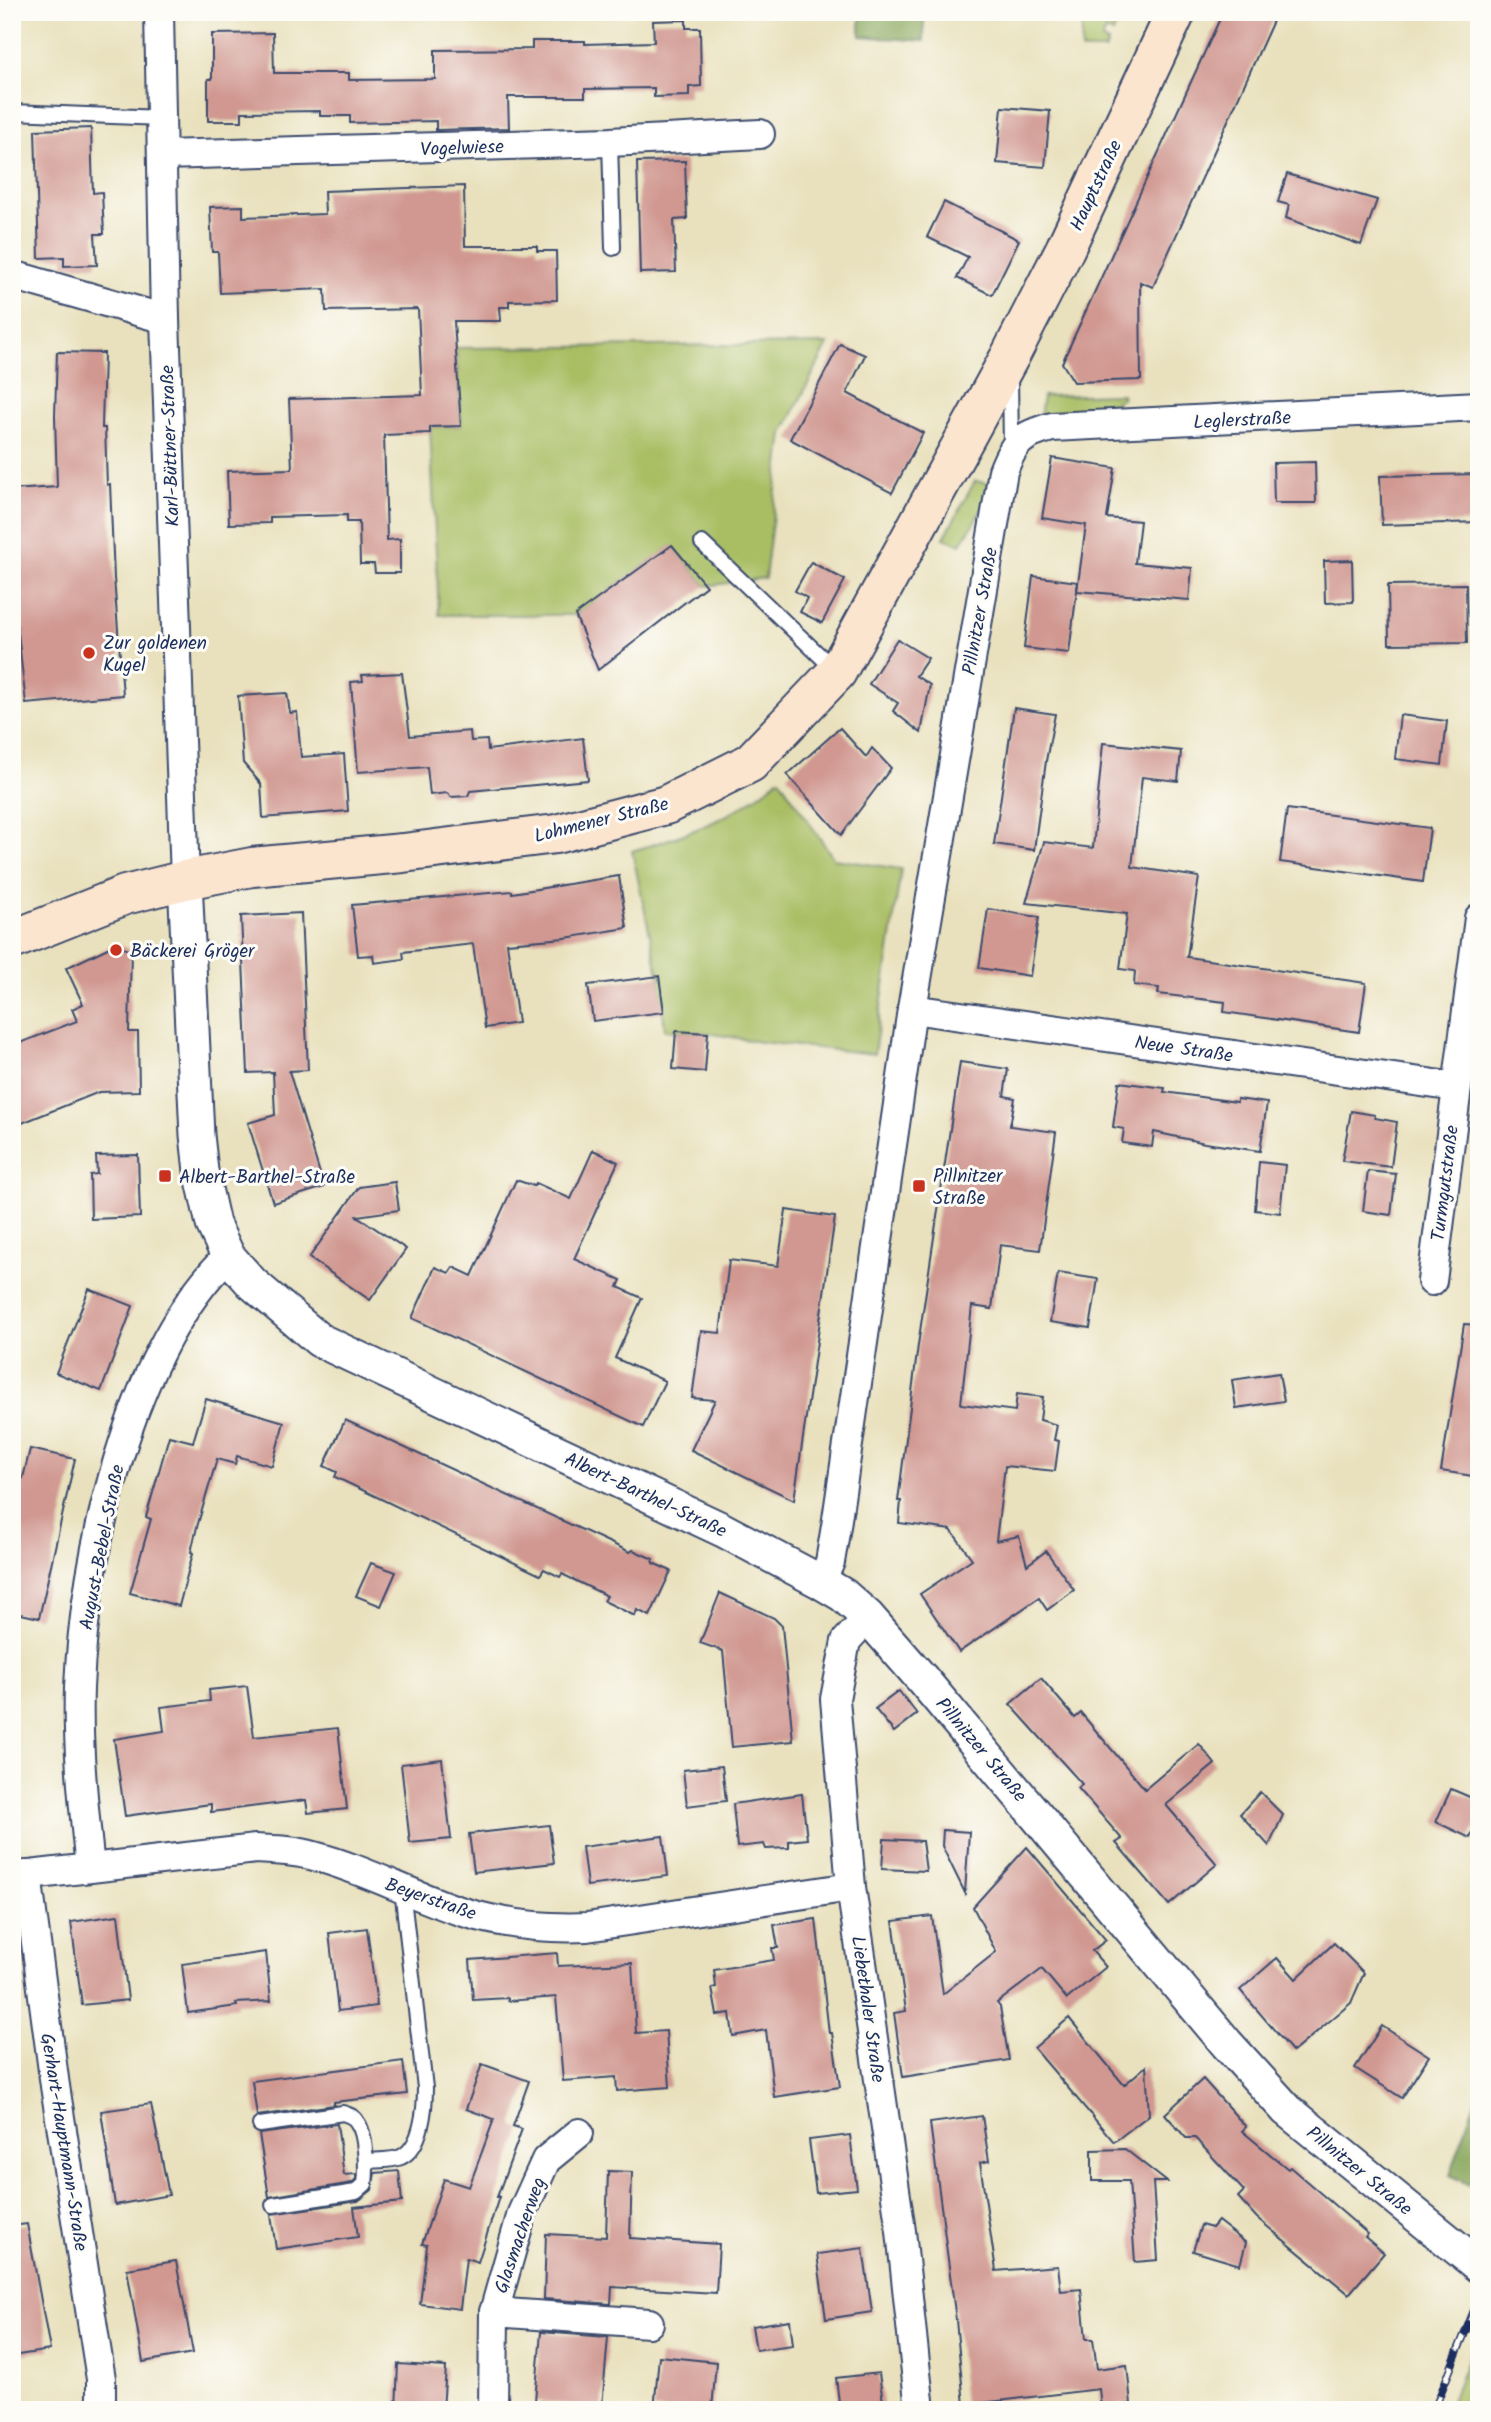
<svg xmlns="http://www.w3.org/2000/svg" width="1491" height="2422" viewBox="0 0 1491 2422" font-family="Kalam,sans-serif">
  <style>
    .green { fill: #a9be63; stroke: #627660; stroke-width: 2 }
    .forest { fill: #86a559; stroke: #506a5c; stroke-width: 2 }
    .building { fill: #d09891 }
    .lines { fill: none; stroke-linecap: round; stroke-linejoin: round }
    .service-casing { stroke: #3a4a6c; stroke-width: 18 }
    .minor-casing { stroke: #3a4a6c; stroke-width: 32 }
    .tertiary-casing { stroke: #3a4a6c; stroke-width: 37 }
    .secondary-casing { stroke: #3a4a6c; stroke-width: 42 }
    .service { stroke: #fff; stroke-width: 14 }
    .minor { stroke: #fff; stroke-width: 28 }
    .tertiary { stroke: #fff; stroke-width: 33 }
    .secondary { stroke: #fce5cf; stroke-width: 38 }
    .rail-casing { stroke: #1b2f5e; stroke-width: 8 }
    .rail { stroke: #fdfcf7; stroke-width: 5; stroke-dasharray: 16; stroke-linecap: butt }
    .poi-dot { fill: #c8321e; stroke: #fdfcf7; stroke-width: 2.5 }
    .labels { text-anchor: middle; stroke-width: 6; stroke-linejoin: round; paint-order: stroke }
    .street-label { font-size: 19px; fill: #1b2f5e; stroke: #fdfcf7 }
    .poi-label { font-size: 19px; fill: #1b2f5e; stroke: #fdfcf7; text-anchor: start }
  </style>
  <rect width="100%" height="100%" fill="#fdfcf7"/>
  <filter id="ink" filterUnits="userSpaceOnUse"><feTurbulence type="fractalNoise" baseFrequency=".0143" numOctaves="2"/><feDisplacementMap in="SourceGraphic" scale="14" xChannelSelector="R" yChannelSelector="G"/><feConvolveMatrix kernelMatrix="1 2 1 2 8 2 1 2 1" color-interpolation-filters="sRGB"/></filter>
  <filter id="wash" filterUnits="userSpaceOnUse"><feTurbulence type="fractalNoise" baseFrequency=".00686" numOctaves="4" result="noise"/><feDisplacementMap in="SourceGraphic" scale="28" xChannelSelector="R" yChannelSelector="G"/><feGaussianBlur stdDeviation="1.57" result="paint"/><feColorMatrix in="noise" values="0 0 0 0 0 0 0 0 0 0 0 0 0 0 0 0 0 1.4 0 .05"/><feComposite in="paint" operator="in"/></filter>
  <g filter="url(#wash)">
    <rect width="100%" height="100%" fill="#e9e1bd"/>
    <g class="green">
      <path d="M1083,12h31l-3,8 6,3 -4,10 -7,-3 -4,10 6,3 -3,7h-24z"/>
      <path d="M828,344l-45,89 -18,145 -59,8 -34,-40 -97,69h-136l-9,-188 31,-1 -5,-78z"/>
      <path d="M1122,394l1,3c-27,19 -51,18 -83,21l3,-22z"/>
      <path d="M975,481l16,3 -6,20 -24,40 -17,-6z"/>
      <path d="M779,778l55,81 67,10 -27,185 -113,-12 -53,-9 -43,-3 -6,-54 -27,-125c54,-16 105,-33 147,-73z"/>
      <path d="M1472,2348l6,2 1,-2v62h-32z"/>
    </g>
    <g class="forest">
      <path d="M860,12h64v29l-64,-5z"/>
      <path d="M1479,2089v101l-29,-15z"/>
    </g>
    <g id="blocks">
      <g class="building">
        <path d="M1223,12h54l-124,275 -13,-5 1,98 -67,2 -12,-19z"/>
        <path d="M686,20v8h14l1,58 -12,1v9l-35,1v-9l-69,1v8h-77l1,31 -73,2v-9l-86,2v-7h-30v-5l-78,1v9h-34v-42h4v-45l61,-1 1,40h75v7l86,-1v-29l97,-1v-8h53v3l69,-2 -1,-21z"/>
        <path d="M1002,107l48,4 -5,56 -48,-4z"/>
        <path d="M91,128l2,65 9,-1 2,42h-9l2,31 -33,1v-9l-25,1 -4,-128z"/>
        <path d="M685,161l2,58 -13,1 2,52 -36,1 -3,-111z"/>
        <path d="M1287,174l90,26 -16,45 -75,-27 3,-13 -11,-3z"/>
        <path d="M464,186l1,60h72v5h19l1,49 -48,1v6h-9l1,14h-47l7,105 -31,1v6l-46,2 3,105 13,-1v34h-25l-1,-9h-14l-1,-42h-12v-7l-77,2v6l-41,1 -2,-53 65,-2 -3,-70 133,-4 -4,-86 -92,2 -1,-22 -105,4 -2,-41h-6l-2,-45 33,-1v11l82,-3 -1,-23z"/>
        <path d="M944,202l75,38 -27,55 -35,-17 11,-21 -41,-20z"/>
        <path d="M840,344l25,11 -18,38 76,40 -31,60 -102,-54z"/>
        <path d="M57,352l47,1 -2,75h3l2,57 3,-1 4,94 9,117 -97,9 -14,-125v-89l45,-3 -2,-71z"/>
        <path d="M1052,458l63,10 -8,50 33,3 -5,42 57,5 -3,32 -112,-9 9,-66 -44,-7z"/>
        <path d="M1315,462l1,41h-42l-1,-40z"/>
        <path d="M1479,474v48l-97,3 -2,-49z"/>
        <path d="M672,545l34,41 -108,84 -23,-55z"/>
        <path d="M1352,560l1,42 -28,1 -1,-42z"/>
        <path d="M811,562l34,18 -23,43 -22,-11 7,-14 -12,-7z"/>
        <path d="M1033,576l45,6 -9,71 -45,-5z"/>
        <path d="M1466,584l1,59 -78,1 -1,-59z"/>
        <path d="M897,639l31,19 -12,18 14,9 -9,48 -28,-22 5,-8 -29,-19z"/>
        <path d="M402,673l8,63 60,-5 1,10 16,-1 1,10 95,-12 5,42 -118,11 -2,5 -17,1 -4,-4 -17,2 -3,-28 -69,5 -7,-90 12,-1 -1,-6z"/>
        <path d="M287,693l3,20 7,-1 4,45 43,-3 4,57 -85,7 -2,-34 -18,-21 -5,-67z"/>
        <path d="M1014,708l41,6 -9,47 -12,89 -40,-6z"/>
        <path d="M1400,715l47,6 -5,44 -47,-6z"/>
        <path d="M840,728l26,29 6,-9 19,20 -50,67 -54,-60z"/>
        <path d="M1103,743l78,8 -3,30 -36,-4 -10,90 67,10 -12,80 179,26 -7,49 -135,-20 1,-10 -67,-8 1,-6 -25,-3 1,-14 -15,-2 7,-55 -101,-11 18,-61 49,6z"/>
        <path d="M1287,809l143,19 -7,54 -143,-20z"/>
        <path d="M619,876l8,52 -62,10 -58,5 11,80 -33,5 -12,-84 -70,8 1,7 -30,4 -1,-8 -15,1 -6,-51 160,-14v2z"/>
        <path d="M988,909l51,8 -9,59 -51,-8z"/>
        <path d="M301,913l7,157 -19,1 35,116 -51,16 -25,-80 27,-8 -2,-43 -25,1 -7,-157z"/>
        <path d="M118,943l13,9 -2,80h9l1,59 -40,1 -87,35v-81l65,-25 -5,-12 11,-5 -17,-36z"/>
        <path d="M659,976l5,36 -71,9 -5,-36z"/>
        <path d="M676,1031l32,2 -3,39 -32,-3z"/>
        <path d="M960,1062l48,7 -4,27 11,2 -5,28 46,6 -16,118 -40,-5 -8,64 -20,-3 -11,98 54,7 2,-17 26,3 -3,23 17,5 -3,15 5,1 -4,30 -50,-5 -9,75 23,-5 8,29 19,-14 28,39 -27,20 -8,-12 -80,54 -39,-58 52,-35 -21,-29 -52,-7 2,-22h-3l20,-156z"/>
        <path d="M1119,1082l46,6 -1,4 73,10v-3l30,4 -7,48 -55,-8 -51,-11 -2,15 -30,-4 2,-14 -11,-2z"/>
        <path d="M1351,1111l24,4v3l22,4 -6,45 -49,-6z"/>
        <path d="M593,1150l25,12 -44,97 47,21 -3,7 24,11 -27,60 50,23 -22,46 -231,-109 23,-51 14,6 4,-6 19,9 44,-96 18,6 2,-3 35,16z"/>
        <path d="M138,1155l2,62 -49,2 -1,-44 7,-1 -1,-18z"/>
        <path d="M1259,1162l26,3 -5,48 -25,-3z"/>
        <path d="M1368,1171l28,3 -5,41 -28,-4z"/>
        <path d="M395,1182l4,28 -42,6 49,33 -36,51 -61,-42 50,-71z"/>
        <path d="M786,1210l49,7 -41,283 -103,-50 24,-50 -23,-2 9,-67 19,2 9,-73 49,6z"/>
        <path d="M1058,1273l40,6 -8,49 -40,-6z"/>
        <path d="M89,1289l44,17 -32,85 -45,-18z"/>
        <path d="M1464,1324l15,1v152l-38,-6z"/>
        <path d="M1279,1373l5,28 -48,7 -4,-28z"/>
        <path d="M206,1399l78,23 -12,44 -35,-10 -2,8 -18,-5 -20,68 -6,25 2,1 -14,53 -49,-13 21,-74 -5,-2 23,-81 24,6z"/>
        <path d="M345,1420l285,132 3,-2 20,9v4l18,8 -21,45 -13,-6 -2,6 -31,-15 3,-5 -45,-22 -2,3 -16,-8 -4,6 -205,-98 2,-5 -13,-6z"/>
        <path d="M30,1449l45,10 -36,159 -27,-6v-122l3,-14 8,2z"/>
        <path d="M371,1563l25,9 -15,34 -25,-10z"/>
        <path d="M720,1593l54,25 8,8 11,115 -61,6 -9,-96 -23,-8z"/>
        <path d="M1041,1678l34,40 6,-5 64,76 54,-45 16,20 -49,41 51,59 -48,41 -53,-62 6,-4 -44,-51 4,-4 -72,-80z"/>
        <path d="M247,1686l7,51 84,-9 9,81 -39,4 -2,-13 -95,12v-8l-86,12 -11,-77 50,-8 -3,-24 49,-6 -1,-11z"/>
        <path d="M899,1691l18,23 -23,18 -19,-23z"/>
        <path d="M442,1759l9,80 -41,4 -9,-79z"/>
        <path d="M722,1766l4,35 -39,5 -4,-36z"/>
        <path d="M1451,1789l28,12v18l-9,19 -34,-16z"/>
        <path d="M1260,1792l23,23 -14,31 -29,-32z"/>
        <path d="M802,1794l5,45 -18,2v7l-23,1 -2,-5 -27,3 -4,-43z"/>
        <path d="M549,1825l5,38 -80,9 -5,-38z"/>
        <path d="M943,1830l26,2 -4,61 -23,-47z"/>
        <path d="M663,1836l5,40 -81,10 -5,-39z"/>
        <path d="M884,1839l38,2 4,30 -44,-2z"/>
        <path d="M1027,1847l79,93 -14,11 14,16 -39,32 -25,-30 -45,34 3,4 9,53 -106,17 -9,-64 12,-2 -13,-90 39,-5 11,78 53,-42 -23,-45z"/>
        <path d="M118,1915l10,85 -46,5 -11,-83z"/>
        <path d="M816,1919l13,114h3l8,54 -66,10 -8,-67 -33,6 -3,-23 -13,2 -5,-27 4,-1 -2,-17 60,-10 -2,-12h6l-4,-23z"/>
        <path d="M367,1928l10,78 -39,5 -9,-78z"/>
        <path d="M1334,1943l30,30 -13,30 -58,49 -53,-62 37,-32 19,21z"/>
        <path d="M266,1952l5,49 -35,2 1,3 -49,7 -6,-49z"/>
        <path d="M557,1953l1,13 74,-3 4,70 30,-2 4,56 -53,4 -1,-14 -53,4 -7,-84 -48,4v-3l-35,2 -3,-40z"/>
        <path d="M1069,2018l55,67 22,-19 3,49 -35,27 -80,-94z"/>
        <path d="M1382,2026l47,30 -27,42 -47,-30z"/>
        <path d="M403,2061l4,33 -73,8v3l-77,11 -5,-35z"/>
        <path d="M482,2064l47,17 -16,45 9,3 -25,68h2l-21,65 -12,-4 -6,51 -40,-5 7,-59 -5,-1 22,-65 25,8 25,-68 -28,-10z"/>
        <path d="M1203,2079l43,48 -4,4 46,38 2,-2 78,67 -3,3 19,16 -35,41 -92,-76 -19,-21 6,-6 -49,-53h-9l-21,-24z"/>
        <path d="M151,2104l18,91 -54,10 -14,-94z"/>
        <path d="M982,2116l7,45 -9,2 16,108 62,-5 3,25 20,-2 5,50h7l4,30 30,-4 4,39 -30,3 -2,-18 -135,16 -8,-85 -26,-197z"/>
        <path d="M337,2124l7,51 12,-1v5l-4,4 -83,14 -10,-63z"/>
        <path d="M850,2135l7,54 -41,4 -7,-53z"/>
        <path d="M1125,2149l42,33h-14l5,78 -23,2 -6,-81h-37v-31z"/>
        <path d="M399,2171l3,31 -48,5 4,30 -82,12 -5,-35 87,-13 14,-11 3,-17z"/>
        <path d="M608,2171l24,1 -2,66 89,6 -3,49 -104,-6 -1,17 -67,-5 2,-65 60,3z"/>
        <path d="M1218,2221l28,22 -6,22 -47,-14 8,-26 11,3z"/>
        <path d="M27,2224l23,126 -38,6v-130z"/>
        <path d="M863,2248l9,64 -46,7 -9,-65z"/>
        <path d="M176,2261l17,92 -50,9 -16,-93z"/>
        <path d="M790,2320l3,25 -37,5 -4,-24z"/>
        <path d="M541,2332l67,5 -6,70 -67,-6z"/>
        <path d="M659,2356l57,6 -4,48h-58z"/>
        <path d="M398,2364l48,3 -3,43h-47z"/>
        <path d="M879,2373l5,37h-44l-4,-32z"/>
      </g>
    </g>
  </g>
  <g filter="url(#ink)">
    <use href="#blocks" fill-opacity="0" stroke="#3a4a6c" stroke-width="2"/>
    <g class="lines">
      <defs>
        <g id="service">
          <path d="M12,112l150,6"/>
          <path d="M610,142l3,106"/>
          <path d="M1010,377l1,70"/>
          <path d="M702,543l134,128"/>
          <path d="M260,2125l83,-12c5,2 11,3 14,9 9,11 10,47 8,62l-9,8 -83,13"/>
          <path d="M366,2161c10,-1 26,0 35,-4 21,-10 24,-49 24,-69l-23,-199"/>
        </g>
        <g id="minor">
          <path d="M159,12l6,307 20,561"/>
          <path d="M163,155l447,-13 150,-8"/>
          <path d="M12,275l153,44"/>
          <path d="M912,1009l544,78"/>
          <path d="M1432,1281l47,-363"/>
          <path d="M821,1582l9,-20 6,-36 76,-517 91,-538c11,-29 18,-36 49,-44l427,-21"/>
          <path d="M868,1617l-22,24 -11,58 16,188 50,344 19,179"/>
          <path d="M90,1868c-6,-59 -13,-120 -11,-180 5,-133 51,-337 149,-432"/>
          <path d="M27,1875l28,211 46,293v31"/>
          <path d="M12,1877l244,-28c19,1 39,1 58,7 50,13 97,39 146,55 42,13 83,18 127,16l264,-40"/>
          <path d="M494,2312l155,11"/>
          <path d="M493,2410l1,-98 28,-99 24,-53 33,-27"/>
        </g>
        <path id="tertiary" d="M185,880l12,255 4,36 12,53 15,32 24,27 67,57 404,190 98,52 22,13 25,22 55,63 304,364 60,66 192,156"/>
        <path id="secondary" d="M12,940l113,-45 60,-15 67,-13 151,-14 153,-19 110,-29 84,-42 87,-91 173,-316 55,-107 111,-237"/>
      </defs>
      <use href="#service" class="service-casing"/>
      <use href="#minor" class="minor-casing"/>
      <use href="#tertiary" class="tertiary-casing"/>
      <use href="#secondary" class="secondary-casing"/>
      <use href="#service" class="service"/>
      <use href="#minor" class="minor"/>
      <use href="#tertiary" class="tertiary"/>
      <use href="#secondary" class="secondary"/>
      <defs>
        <path id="rail" d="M1434,2410l45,-112"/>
      </defs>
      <use href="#rail" class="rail-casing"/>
      <use href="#rail" class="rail"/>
    </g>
  </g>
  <g class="poi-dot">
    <circle cx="89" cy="653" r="7"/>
    <circle cx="116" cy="950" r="7"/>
    <rect x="158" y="1169" width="14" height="14" rx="3.5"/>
    <rect x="912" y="1179" width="14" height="14" rx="3.5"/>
  </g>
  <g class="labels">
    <g class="street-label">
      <text transform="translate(462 147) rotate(-2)" y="7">Vogelwiese</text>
      <text transform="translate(1095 185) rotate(-65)" y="7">Hauptstraße</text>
      <text transform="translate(1242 419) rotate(-3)" y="7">Leglerstraße</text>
      <text transform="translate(169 446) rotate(-92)" y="7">Karl-Büttner-Straße</text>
      <text transform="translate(979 611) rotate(-80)" y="7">Pillnitzer Straße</text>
      <text transform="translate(601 819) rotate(-14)" y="7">Lohmener Straße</text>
      <text transform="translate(1184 1048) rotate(8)" y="7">Neue Straße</text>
      <text transform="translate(1444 1183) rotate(-83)" y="7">Turmgutstraße</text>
      <text transform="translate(646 1494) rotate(25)" y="7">Albert-Barthel-Straße</text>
      <text transform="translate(101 1547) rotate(-79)" y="7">August-Bebel-Straße</text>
      <text transform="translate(982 1749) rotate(50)" y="7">Pillnitzer Straße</text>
      <text transform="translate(431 1898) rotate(19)" y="7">Beyerstraße</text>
      <text transform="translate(869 2009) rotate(82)" y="7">Liebethaler Straße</text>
      <text transform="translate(65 2142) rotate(81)" y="7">Gerhart-Hauptmann-Straße</text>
      <text transform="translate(1360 2170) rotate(39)" y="7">Pillnitzer Straße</text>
      <text transform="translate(519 2235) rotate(-71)" y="7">Glasmacherweg</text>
    </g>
    <g class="poi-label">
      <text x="103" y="649">Zur goldenen<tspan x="103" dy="22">Kugel</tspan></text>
      <text x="130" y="957">Bäckerei Gröger</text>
      <text x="933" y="1182">Pillnitzer<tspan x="933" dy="22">Straße</tspan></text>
      <text x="179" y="1183">Albert-Barthel-Straße</text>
    </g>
  </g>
  <rect width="1491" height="2422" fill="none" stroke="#fdfcf7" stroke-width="42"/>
</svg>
